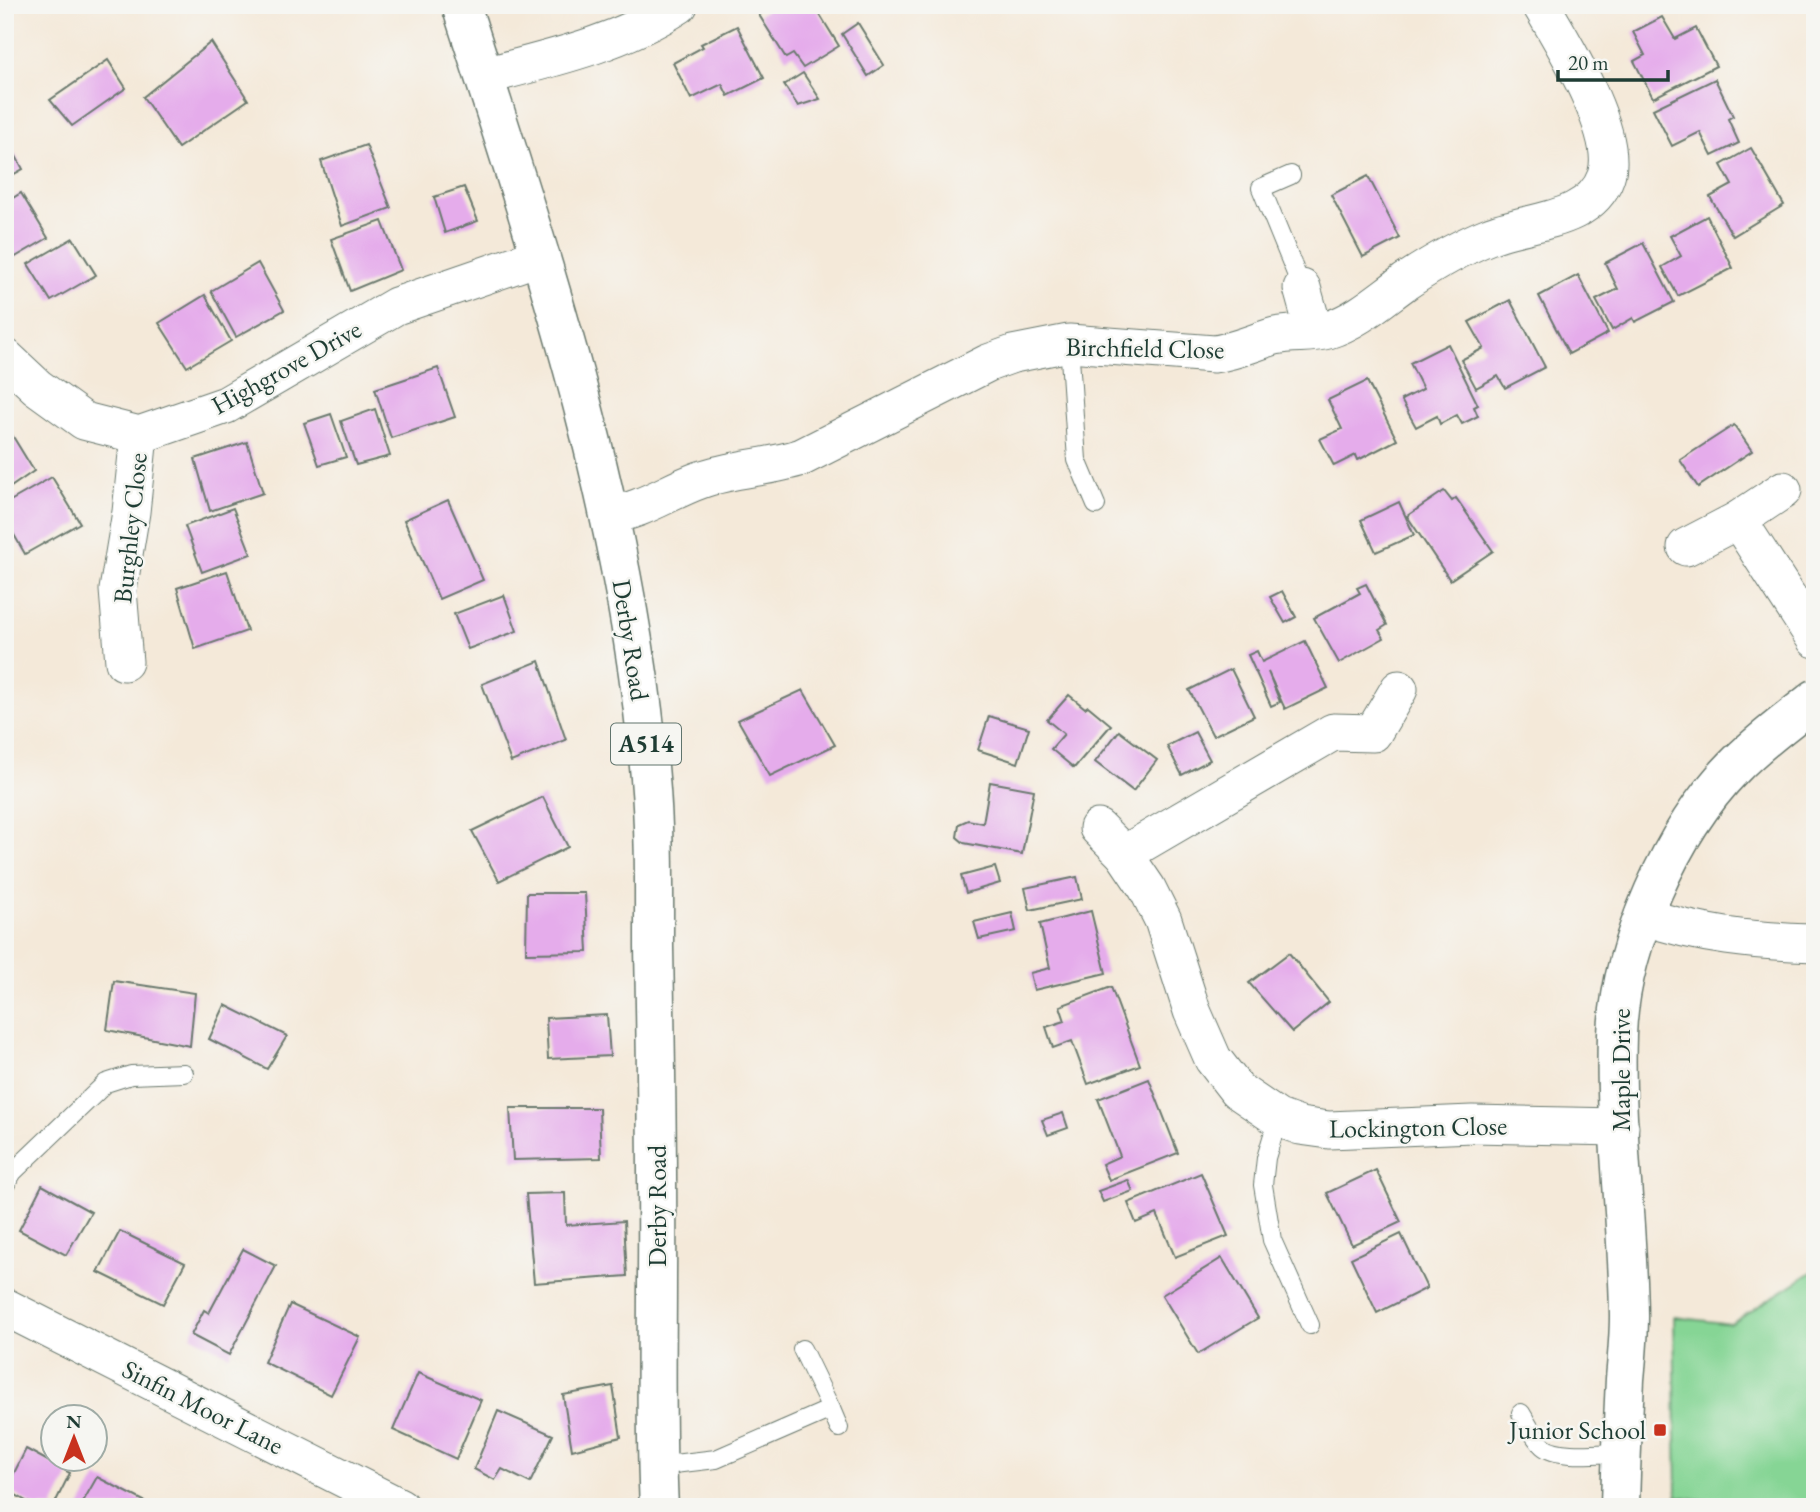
<svg xmlns="http://www.w3.org/2000/svg" width="1820" height="1512" viewBox="0 0 1820 1512" font-family="'EB Garamond',serif">
  <style>
    .green { fill: #86d595; stroke: #528964; stroke-width: 2 }
    .building { fill: #e5aceb }
    .lines { fill: none; stroke-linecap: round; stroke-linejoin: round }
    .service-casing { stroke: #6a796e; stroke-width: 20 }
    .minor-casing { stroke: #6a796e; stroke-width: 39 }
    .tertiary-casing { stroke: #6a796e; stroke-width: 41 }
    .primary-casing { stroke: #6a796e; stroke-width: 41 }
    .service { stroke: #fff; stroke-width: 18 }
    .minor { stroke: #fff; stroke-width: 37 }
    .tertiary { stroke: #fff; stroke-width: 38 }
    .primary { stroke: #fff; stroke-width: 38 }
    .poi-dot { fill: #c8321e; stroke: #f6f6f2; stroke-width: 2.5 }
    .labels { text-anchor: middle; stroke-width: 5; stroke-linejoin: round; paint-order: stroke }
    .shield { fill: #f6f6f2; stroke: #60746d; stroke-width: 2 }
    .shield-label { font-size: 24px; font-weight: bold; fill: #1f3d34 }
    .street-label { font-size: 26px; fill: #1f3d34; stroke: #f6f6f2 }
    .poi-label { font-size: 26px; fill: #1f3d34; stroke: #f6f6f2; text-anchor: end }
  </style>
  <rect width="100%" height="100%" fill="#f6f6f2"/>
  <filter id="ink" filterUnits="userSpaceOnUse"><feTurbulence type="fractalNoise" baseFrequency=".0143" numOctaves="2"/><feDisplacementMap in="SourceGraphic" scale="14" xChannelSelector="R" yChannelSelector="G"/><feConvolveMatrix kernelMatrix="1 2 1 2 8 2 1 2 1" color-interpolation-filters="sRGB"/></filter>
  <filter id="wash" filterUnits="userSpaceOnUse"><feTurbulence type="fractalNoise" baseFrequency=".00686" numOctaves="4" result="noise"/><feDisplacementMap in="SourceGraphic" scale="28" xChannelSelector="R" yChannelSelector="G"/><feGaussianBlur stdDeviation="1.57" result="paint"/><feColorMatrix in="noise" values="0 0 0 0 0 0 0 0 0 0 0 0 0 0 0 0 0 1.4 0 .05"/><feComposite in="paint" operator="in"/></filter>
  <g filter="url(#wash)">
    <rect width="100%" height="100%" fill="#f4e9d9"/>
    <path class="green" d="M1815,1270v237h-65l-73,-11 -3,-179 57,7z"/>
    <g id="blocks">
      <g class="building">
        <path d="M774,5h40l25,41 -36,22 -10,-14 -7,4 -27,-43z"/>
        <path d="M1662,17l13,22 21,-11 20,38 -63,32 -19,-37 11,-6 -12,-23z"/>
        <path d="M858,23l26,42 -16,11 -26,-42z"/>
        <path d="M737,26l27,52 -36,18 -6,-12 -31,15 -18,-36 30,-16 -2,-3z"/>
        <path d="M211,42l37,58 -70,48 -35,-51z"/>
        <path d="M108,60l18,28 -54,38 -22,-26z"/>
        <path d="M803,73l17,26 -22,7 -14,-21z"/>
        <path d="M1715,79l18,37 -5,3 11,24 -27,13 -12,-24 -28,14 -19,-37z"/>
        <path d="M5,136l18,33 -18,10z"/>
        <path d="M366,145l25,63 -49,18 -21,-65z"/>
        <path d="M1751,148l33,57 -51,31 -23,-39 22,-12 -11,-20z"/>
        <path d="M1368,176l32,62 -37,19 -32,-62z"/>
        <path d="M464,187l14,34 -33,12 -11,-36z"/>
        <path d="M21,193l27,45 -43,25v-60z"/>
        <path d="M1707,216l26,52 -55,28 -16,-29 19,-11 -11,-20z"/>
        <path d="M382,221l19,49 -51,21 -19,-52z"/>
        <path d="M73,238l23,37 -45,26 -23,-37z"/>
        <path d="M1643,243l31,59 -39,20 -2,-4 -21,12 -16,-30 22,-11 -13,-26z"/>
        <path d="M258,263l26,47 -48,27 -25,-46z"/>
        <path d="M1578,275l30,58 -39,21 -30,-58z"/>
        <path d="M205,295l26,46 -44,26 -28,-44z"/>
        <path d="M1510,300l35,67 -40,21 -7,-12 -22,12 -15,-28 23,-12 -15,-26z"/>
        <path d="M1448,344l30,61 -4,2 4,9 -16,8 -5,-9 -17,9 -3,-8 -21,11 -15,-27 22,-11 -13,-26z"/>
        <path d="M438,368l17,49 -64,21 -16,-49z"/>
        <path d="M1367,381l30,59 -39,20 -2,-5 -22,11 -14,-27 22,-10 -14,-29z"/>
        <path d="M375,409l15,47 -34,9 -15,-44z"/>
        <path d="M331,414l15,43 -27,8 -15,-42z"/>
        <path d="M1734,425l18,26 -54,36 -18,-27z"/>
        <path d="M9,430l25,41 -29,20v-59z"/>
        <path d="M247,442l16,51 -53,18 -15,-52z"/>
        <path d="M52,477l28,46 -55,31 -20,-35v-15z"/>
        <path d="M1444,491l8,10 4,-3 37,53 -43,29 -43,-64z"/>
        <path d="M448,500l35,80 -44,19 -35,-79z"/>
        <path d="M1399,502l15,33 -38,17 -15,-32z"/>
        <path d="M233,508l18,46 -49,18 -17,-46z"/>
        <path d="M227,571l20,60 -52,18 -18,-61z"/>
        <path d="M1366,584l21,41 -8,5 5,8 -45,25 -25,-45 46,-25 -3,-5z"/>
        <path d="M1282,591l14,26 -11,6 -15,-26z"/>
        <path d="M504,595l13,36 -49,18 -14,-35z"/>
        <path d="M1305,641l23,47 -43,21 -17,-37 12,30 -9,4 -23,-51 9,-4 5,11z"/>
        <path d="M539,661l27,79 -55,22 -29,-78z"/>
        <path d="M1231,669l23,47 -41,20 -24,-46z"/>
        <path d="M803,690l32,55 -65,31 -32,-56z"/>
        <path d="M1069,695l16,13 3,-2 23,19 -37,43 -23,-19 13,-15 -17,-14z"/>
        <path d="M989,716l40,12 -11,35 -40,-13z"/>
        <path d="M1119,731l38,29 -24,31 -38,-29z"/>
        <path d="M1195,732l15,28 -28,15 -15,-29z"/>
        <path d="M990,782l44,8 -12,64 -58,-11 -7,-6 2,-13 9,-4 15,3z"/>
        <path d="M543,797l25,50 -69,34 -27,-50z"/>
        <path d="M995,867l5,16 -34,10 -5,-17z"/>
        <path d="M1077,877l5,22 -52,11 -5,-22z"/>
        <path d="M527,893h58l3,59 -62,1z"/>
        <path d="M1091,911l15,62 -72,17 -4,-17 20,-5 -10,-44z"/>
        <path d="M1012,913l4,18 -37,8 -5,-17z"/>
        <path d="M1289,953l40,49 -37,30 -43,-49z"/>
        <path d="M114,981l81,12 -5,53 -83,-16z"/>
        <path d="M1111,987l29,78 -52,19 -16,-43 -19,7 -7,-21 19,-6 -5,-15z"/>
        <path d="M225,1005l62,31 -20,33 -58,-30z"/>
        <path d="M607,1015l3,41 -62,3 -2,-41z"/>
        <path d="M1149,1079l29,74 -69,27 -7,-16 18,-8 -22,-57z"/>
        <path d="M510,1108h89l2,50 -88,2z"/>
        <path d="M1063,1113l5,15 -20,7 -6,-15z"/>
        <path d="M1376,1170l25,52 -49,23 -25,-52z"/>
        <path d="M1201,1173l27,63 -53,21 -18,-43 -21,9 -8,-20z"/>
        <path d="M1128,1180l5,11 -30,11 -5,-11z"/>
        <path d="M42,1185l49,27 -25,43 -47,-25z"/>
        <path d="M565,1193l1,32 58,-4 3,55 -93,7 -8,-89z"/>
        <path d="M120,1231l65,32 -22,41 -65,-32z"/>
        <path d="M1401,1234l26,54 -50,25 -26,-55z"/>
        <path d="M243,1249l33,17 -47,89 -38,-20 13,-25 5,3z"/>
        <path d="M1222,1258l36,60 -60,36 -36,-59z"/>
        <path d="M290,1304l70,33 -29,58 -67,-33z"/>
        <path d="M418,1373l63,27 -25,59 -63,-29z"/>
        <path d="M613,1386l8,51 -49,13 -9,-55z"/>
        <path d="M498,1411l55,24 -23,48 -28,-14 -7,11 -21,-11z"/>
        <path d="M26,1449l44,24 -17,34h-17l-30,-18z"/>
        <path d="M97,1477l47,24 -3,6h-61z"/>
      </g>
    </g>
  </g>
  <g filter="url(#ink)">
    <use href="#blocks" fill-opacity="0" stroke="#6a796e" stroke-width="2"/>
    <g class="lines">
      <defs>
        <g id="service">
          <path d="M1291,175l-30,13 41,100"/>
          <path d="M1069,343l8,117 19,45"/>
          <path d="M1278,1118l-12,40 -3,27 9,55 38,85"/>
          <path d="M5,1185l8,-13 93,-89 25,-8 53,-2"/>
          <path d="M831,1409l8,19"/>
          <path d="M1521,1413c6,10 13,25 22,33 15,13 59,7 79,7"/>
          <path d="M657,1466l59,-7 115,-50 -29,-60"/>
        </g>
        <g id="minor">
          <path d="M484,76c66,-17 137,-33 195,-71"/>
          <path d="M1302,288l12,43"/>
          <path d="M5,357l32,30 47,34 55,14 87,-30 170,-99 145,-50"/>
          <path d="M609,515c33,-4 60,-24 91,-35 33,-12 69,-12 102,-23l186,-94 25,-9 56,-11 145,11c22,-3 40,-12 61,-18 17,-4 37,-1 53,-6 29,-9 53,-31 77,-48 27,-18 54,-34 84,-46 39,-16 101,-13 117,-60 14,-42 -43,-133 -65,-171"/>
          <path d="M1738,520l77,119"/>
          <path d="M1686,547l52,-27 45,-30"/>
          <path d="M124,662l-6,-72 13,-78 8,-77"/>
          <path d="M1098,828l26,26 23,34 16,32 29,91 21,48 24,31 41,28 22,8 29,4 143,-6 148,3"/>
          <path d="M1124,854l209,-122 40,1 26,-44"/>
          <path d="M1643,916c58,20 110,25 172,27"/>
          <path d="M5,1307l395,200"/>
        </g>
        <path id="tertiary" d="M1620,1507c1,-43 3,-85 5,-128 2,-21 4,-42 4,-63 -1,-94 -15,-187 -12,-281 3,-88 55,-205 117,-268 24,-25 54,-46 81,-68"/>
        <path id="primary" d="M461,5c81,253 167,508 189,773 5,56 4,113 4,169 2,110 4,220 3,330 0,77 -2,153 2,230"/>
      </defs>
      <use href="#service" class="service-casing"/>
      <use href="#minor" class="minor-casing"/>
      <use href="#tertiary" class="tertiary-casing"/>
      <use href="#primary" class="primary-casing"/>
      <use href="#service" class="service"/>
      <use href="#minor" class="minor"/>
      <use href="#tertiary" class="tertiary"/>
      <use href="#primary" class="primary"/>
    </g>
  </g>
  <rect class="poi-dot" x="1653" y="1423" width="14" height="14" rx="3.5"/>
  <g class="labels">
    <rect class="shield" x="611" y="723.5" width="70" height="41" rx="5"/>
    <g class="shield-label">
      <text x="646" y="752">A514</text>
    </g>
    <g class="street-label">
      <text transform="translate(1145 348) rotate(1)" y="9">Birchfield Close</text>
      <text transform="translate(286 367) rotate(-29)" y="9">Highgrove Drive</text>
      <text transform="translate(130 528) rotate(-84)" y="9">Burghley Close</text>
      <text transform="translate(631 640) rotate(81)" y="9">Derby Road</text>
      <text transform="translate(1621 1070) rotate(-90)" y="9">Maple Drive</text>
      <text transform="translate(1418 1127) rotate(-1)" y="9">Lockington Close</text>
      <text transform="translate(657 1206) rotate(-90)" y="9">Derby Road</text>
      <text transform="translate(203 1407) rotate(27)" y="9">Sinfin Moor Lane</text>
    </g>
    <g class="poi-label">
      <text x="1646" y="1439">Junior School</text>
    </g>
  </g>
  <rect width="1820" height="1512" fill="none" stroke="#f6f6f2" stroke-width="28"/>
  <g transform="translate(74 1438)"><circle r="33" fill="#f6f6f2" stroke="#a0aca6" stroke-width="2"/>
  <path d="M0-5L12 26L0 18L-12 26Z" fill="#c8321e"/>
  <text y="-10" font-size="19" font-weight="bold" text-anchor="middle" fill="#1f3d34">N</text>
  </g>
  <path d="M1558 70v10h110v-10" fill="none" stroke="#1f3d34" stroke-width="3.5"/>
  <text x="1568" y="70" font-size="21" fill="#1f3d34" stroke="#f6f6f2" stroke-width="5" paint-order="stroke">20 m</text>
</svg>
